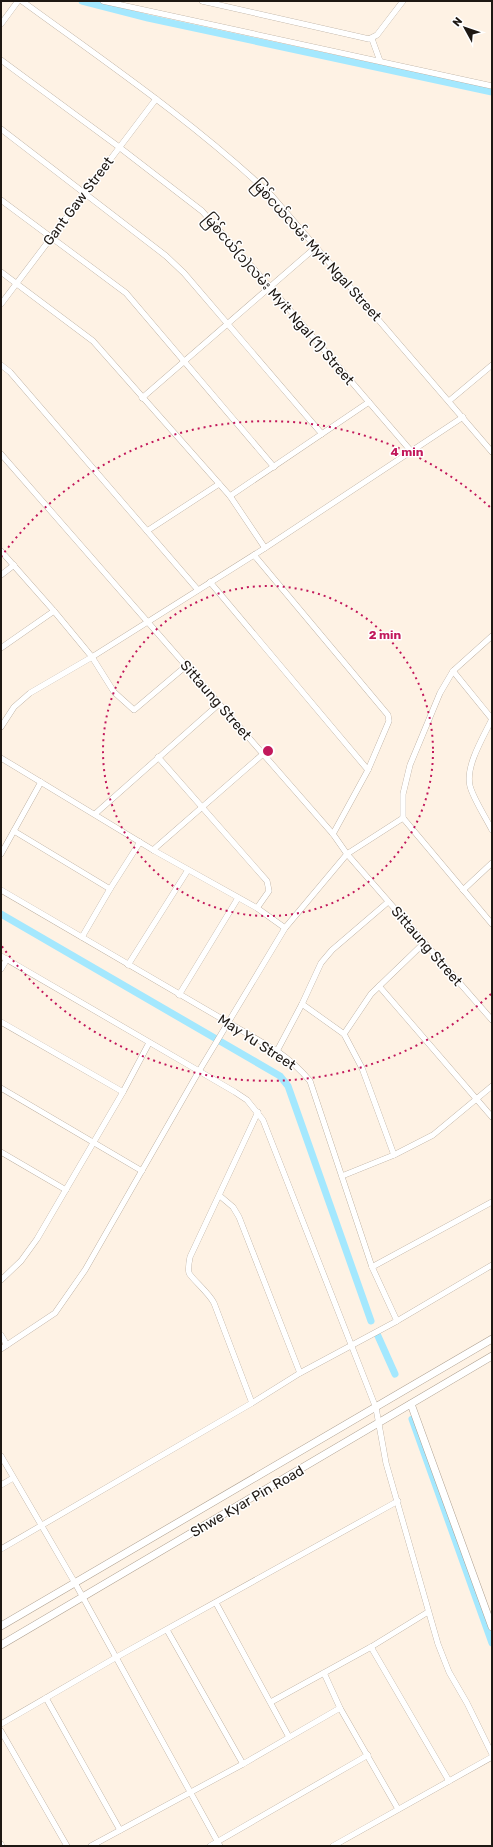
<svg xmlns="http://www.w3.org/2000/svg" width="493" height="1847" viewBox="0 0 493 1847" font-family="Rubik,'Noto Sans Myanmar',sans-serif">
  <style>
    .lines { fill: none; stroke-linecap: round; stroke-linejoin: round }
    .canal { stroke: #a4e8fe; stroke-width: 7 }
    .minor-casing { stroke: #ac9e8e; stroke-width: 6 }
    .tertiary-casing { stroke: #ac9e8e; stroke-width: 8 }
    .minor { stroke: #fff; stroke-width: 5.5 }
    .tertiary { stroke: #fff; stroke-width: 7 }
    .ring { fill: none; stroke: #c2185b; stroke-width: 2; stroke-dasharray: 2 4 }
    .labels { text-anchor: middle; stroke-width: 3; stroke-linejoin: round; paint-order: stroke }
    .street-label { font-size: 14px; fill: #1e1813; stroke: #fff }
    .centre { fill: #c2185b; stroke: #fff; stroke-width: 2 }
    .ring-label { font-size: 12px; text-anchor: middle; font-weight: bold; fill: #c2185b; stroke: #fff; stroke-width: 3; stroke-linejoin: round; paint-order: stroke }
  </style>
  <rect width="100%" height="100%" fill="#fef2e4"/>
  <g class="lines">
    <g class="canal">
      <path d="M82,1l66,17 344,74"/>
      <path d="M1,914l279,162 8,10 83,235"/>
      <path d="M378,1336l17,38"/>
      <path d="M412,1419l80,224"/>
    </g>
    <defs>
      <g id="minor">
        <path d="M22,1c85,62 173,122 250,195l220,256"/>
        <path d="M103,1l389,85"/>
        <path d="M202,1l167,38 8,-4 26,-34"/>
        <path d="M1,24l17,-23"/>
        <path d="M372,39l8,22"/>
        <path d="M1,60l118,87 83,64 68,76 141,164"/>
        <path d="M1,129l165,127 18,17 138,161"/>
        <path d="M1,200l125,93 148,174"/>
        <path d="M1,272l92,69 137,155 35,52"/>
        <path d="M1,304l155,-205"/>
        <path d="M1,365l9,7 188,218"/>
        <path d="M142,398l174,-151"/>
        <path d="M449,401l43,-36"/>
        <path d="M1,454l332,380 14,20 145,166"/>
        <path d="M230,496l139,-94"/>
        <path d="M147,531l72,-47"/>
        <path d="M1,551l53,60 38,46 22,35 20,18 52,-44"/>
        <path d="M254,555l134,160 1,6 -21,49 -35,64"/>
        <path d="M1,575l13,-10"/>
        <path d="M210,582l158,188"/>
        <path d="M492,636l-39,35 -13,22 -30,72 -7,29v24l89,106"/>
        <path d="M1,648l53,-37"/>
        <path d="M453,671l39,48"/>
        <path d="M492,719c-8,17 -27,47 -22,67 3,12 16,32 22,44"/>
        <path d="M1,727l13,-20 16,-14 62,-36 173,-109 198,-131"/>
        <path d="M158,757l109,124 2,10 -12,17"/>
        <path d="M1,758l152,92 104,58 28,20"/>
        <path d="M95,814l124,-110"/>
        <path d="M14,831l96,58"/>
        <path d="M153,850l110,-96"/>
        <path d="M1,854l40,-72"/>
        <path d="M1,890l276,161c13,9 23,18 33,30l62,186 25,54"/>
        <path d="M463,890l29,-27"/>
        <path d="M82,937l28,-48 30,-47"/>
        <path d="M1,956l234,136 12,8 16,20 113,288 10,55 52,181 11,28 18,31 25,51"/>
        <path d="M128,965l60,-95"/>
        <path d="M1,969l6,-10"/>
        <path d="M379,986l113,131"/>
        <path d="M179,995l59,-97"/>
        <path d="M302,1004l42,30 18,34 32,87"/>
        <path d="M1,1022l122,70"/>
        <path d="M344,1034l27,-40 53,-51"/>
        <path d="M277,1051l25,-47 19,-41 11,-13 56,-48"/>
        <path d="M1,1088l141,83"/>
        <path d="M1,1152l65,38"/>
        <path d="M342,1176l52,-21 39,-20 59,-49"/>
        <path d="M220,1196l13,11 6,10 61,156"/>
        <path d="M372,1267l120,-65"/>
        <path d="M1,1280l20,-19 16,-22 86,-147 26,-49"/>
        <path d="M1,1335l6,10"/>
        <path d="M1,1349l54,-36 30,-43 114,-199 86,-143 62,-74 56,-36"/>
        <path d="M252,1403l-38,-100c-5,-10 -22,-24 -25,-30 -1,-5 0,-11 1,-16l68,-145"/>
        <path d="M1,1456l74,127 145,263"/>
        <path d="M1,1485l12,-7"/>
        <path d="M1,1549l251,-146 48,-30 97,-52 95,-56"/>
        <path d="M216,1603l73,134"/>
        <path d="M167,1630l76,134"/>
        <path d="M371,1647l78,134"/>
        <path d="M324,1673l16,35 58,101"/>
        <path d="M46,1698l74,132"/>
        <path d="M271,1702l100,-55 57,-35"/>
        <path d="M1,1724l114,-66 283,-157"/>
        <path d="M1,1731l66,115"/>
        <path d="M1,1844l1,2"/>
        <path d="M91,1846l152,-82 97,-56"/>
        <path d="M210,1846l158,-91"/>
        <path d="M333,1846l159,-89"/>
      </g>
      <g id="tertiary">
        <path d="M411,1404l81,223"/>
        <path d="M1,1626l491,-287"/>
        <path d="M1,1645l491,-289"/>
      </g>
    </defs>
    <use href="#minor" class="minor-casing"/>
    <use href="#tertiary" class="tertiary-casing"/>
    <use href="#minor" class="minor"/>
    <use href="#tertiary" class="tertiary"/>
  </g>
  <g class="ring">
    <circle cx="268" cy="751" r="165"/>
    <path d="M491 994A330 330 0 0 1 1 945M1 557A330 330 0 0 1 491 508"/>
  </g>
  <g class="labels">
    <g class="street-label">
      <text transform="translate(78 201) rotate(-53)" y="5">Gant Gaw Street</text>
      <text transform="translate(317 250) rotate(48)" y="5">မြစ်ငယ်လမ်း Myit Ngal Street</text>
      <text transform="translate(279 299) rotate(49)" y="5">မြစ်ငယ်(၁)လမ်း Myit Ngal (1) Street</text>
      <text transform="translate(216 700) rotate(49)" y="5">Sittaung Street</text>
      <text transform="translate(427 946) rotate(49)" y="5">Sittaung Street</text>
      <text transform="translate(257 1042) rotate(33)" y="5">May Yu Street</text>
      <text transform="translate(247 1501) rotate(-30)" y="5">Shwe Kyar Pin Road</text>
    </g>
  </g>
  <circle cx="268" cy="751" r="6" class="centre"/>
  <g class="ring-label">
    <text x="407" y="456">4 min</text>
    <text x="385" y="639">2 min</text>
  </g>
  <rect width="493" height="1847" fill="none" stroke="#1e1813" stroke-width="4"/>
  <g transform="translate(465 28) rotate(310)" stroke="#ffffff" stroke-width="3" paint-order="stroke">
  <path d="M0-3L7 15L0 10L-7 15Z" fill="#1e1813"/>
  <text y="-6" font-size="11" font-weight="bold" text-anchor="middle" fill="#1e1813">N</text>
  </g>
</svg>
